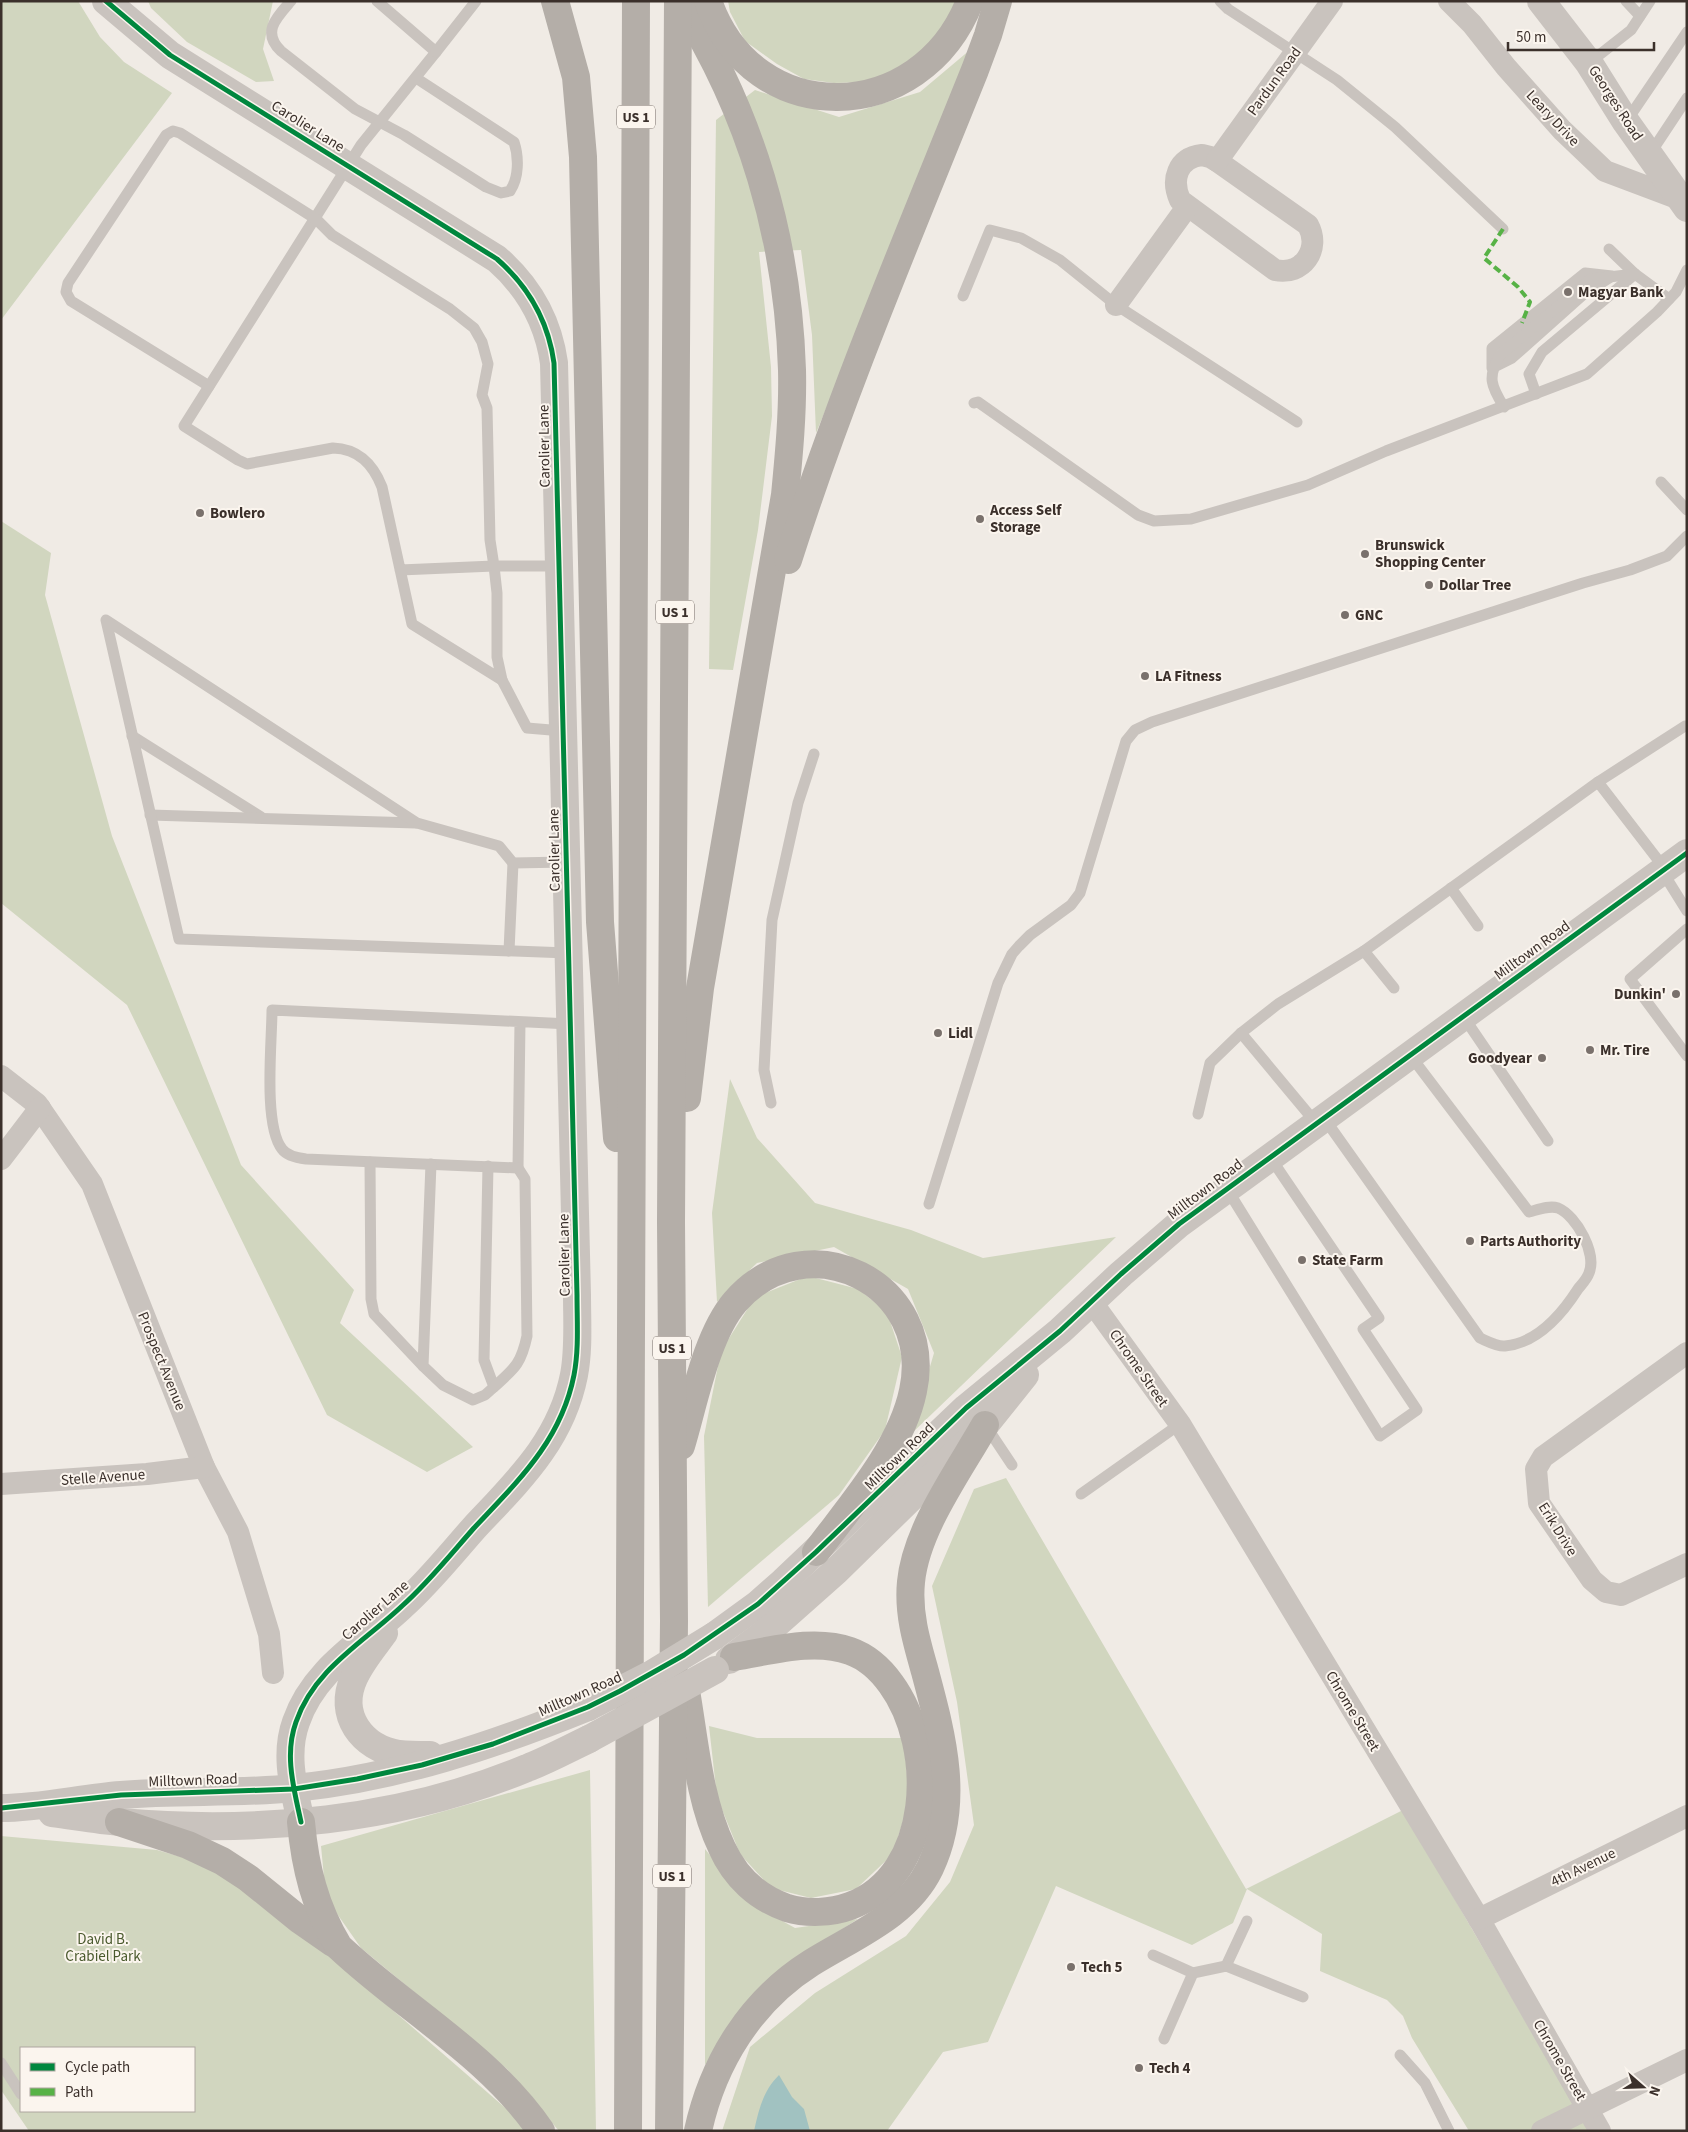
<svg xmlns="http://www.w3.org/2000/svg" width="1688" height="2132" viewBox="0 0 1688 2132" font-family="'Source Sans 3',sans-serif">
  <style>
    .green { fill: #d1d6bf; fill-rule: evenodd }
    .water { fill: #a1c2c1 }
    .lines { fill: none; stroke-linecap: round; stroke-linejoin: round }
    .service { stroke: #c9c3be; stroke-width: 11 }
    .minor { stroke: #c9c3be; stroke-width: 22 }
    .tertiary { stroke: #c9c3be; stroke-width: 28 }
    .trunk { stroke: #b4aea8; stroke-width: 28 }
    .tertiary-bridge { stroke: #c9c3be; stroke-width: 28 }
    .quiet { stroke: #57b246; stroke-width: 4; stroke-dasharray: 8 4; stroke-linecap: butt }
    .cycleway-casing { stroke: #fbf5ee; stroke-width: 8 }
    .cycleway { stroke: #00873e; stroke-width: 5 }
    .poi-dot { fill: #7a716c; stroke: #fbf5ee; stroke-width: 2 }
    .labels { text-anchor: middle; stroke-width: 4; stroke-linejoin: round; paint-order: stroke }
    .shield { fill: #fbf5ee; stroke: #756b66; stroke-width: 1 }
    .shield-label { font-size: 14px; font-weight: bold; fill: #3b302b }
    .street-label { font-size: 15px; fill: #3b302b; stroke: #fbf5ee }
    .poi-label { font-size: 15px; font-weight: bold; fill: #3b302b; stroke: #fbf5ee; text-anchor: start }
    .park-label { font-size: 15px; fill: #4a5a2e; stroke: #fbf5ee }
  </style>
  <rect width="100%" height="100%" fill="#f0ebe5"/>
  <g class="green">
    <path d="M1,1h77l22,36 24,25 48,31 -171,227z"/>
    <path d="M148,1h125l-10,48 11,32 -18,1 -69,-40 -36,-34z"/>
    <path d="M728,1h230l-4,12 -35,43 -49,26 -36,1 -30,-4 -27,-15 -32,-23 -15,-29z"/>
    <path d="M977,44l-161,389 -4,-98 -11,-85 -42,2 12,115 1,49 -14,114 -25,140 -24,-1 7,-549 39,-30 84,27 81,-25z"/>
    <path d="M1,521l50,32 -6,42 67,241 129,329 113,125 -14,33 133,124 -46,25 -100,-57 -200,-410 -126,-102z"/>
    <path d="M730,1079l27,59 58,65 96,27 72,28 133,-21 -206,198 24,-82 -26,-64 -74,-42 -77,16 -40,39 -5,-89z"/>
    <path d="M808,1276l50,13 29,23 15,45 -17,73 -46,65 -131,112 -4,-171 17,-85 34,-54z"/>
    <path d="M1006,1478l240,411 157,-79 186,321h-120l-57,-93 -9,-22 -16,-16 -67,-29 2,-37 -75,-45 -14,34 -41,22 -136,-59 -68,156 -45,10 -56,79h-165l28,-84 65,-54 91,-57 44,-54 24,-57 -17,-123 -25,-116 42,-97z"/>
    <path d="M709,1726l48,12h147l5,63 -16,53 -37,35 -45,9 -40,-10 -31,-34 -23,-57z"/>
    <path d="M590,1770l6,361h-37l-52,-62 -146,-121 -35,-50 -5,-52z"/>
    <path d="M1,1836l156,14 42,12 37,19 91,72 199,173 3,5h-500l-28,-41zM21,2048h173v63h-173z"/>
    <path d="M705,1849l43,53 47,26 63,-9 -64,41 -52,48 -37,57z"/>
  </g>
  <path class="water" d="M779,2075l13,22 12,12 6,22h-56c5,-22 9,-40 25,-56z"/>
  <g class="lines">
    <g class="service">
      <path d="M291,1c-14,16 -30,31 -10,50l74,58 49,26 82,52 15,6 9,-2c9,-13 9,-34 4,-49l-98,-64"/>
      <path d="M377,1l59,51 -75,93 -177,281 54,34 9,4 86,-16c26,1 40,16 49,39l30,137 90,56 -5,-23v-64l-3,-27 -94,4"/>
      <path d="M1220,1l8,8 109,71 58,47 108,102"/>
      <path d="M1626,1l14,15"/>
      <path d="M436,52l40,-51"/>
      <path d="M1589,63l42,-33 19,-29"/>
      <path d="M1626,122l61,-90"/>
      <path d="M1650,154l37,-56"/>
      <path d="M1609,249l26,25"/>
      <path d="M1585,273l27,3 -28,18 -72,64 -20,10v-20z"/>
      <path d="M963,296l27,-66 31,8 39,22 56,45 181,117"/>
      <path d="M209,386l-138,-85 -5,-9 2,-9 98,-148 7,-4 7,2 136,86 16,16 118,74 24,19 8,14 6,22 -6,31 5,13 3,132 4,26h65"/>
      <path d="M1536,394l-7,-20 13,-22 93,-78 34,25"/>
      <path d="M974,403l4,-1 160,113 16,6 37,-2 117,-34 78,-34 201,-77 70,-62 19,-20 11,-22"/>
      <path d="M1504,407c-13,-21 -17,-30 -4,-52l91,-76 44,-5"/>
      <path d="M1661,482l26,28"/>
      <path d="M502,680l25,48 36,3"/>
      <path d="M132,736l129,81"/>
      <path d="M1598,782l67,87"/>
      <path d="M150,815l266,8"/>
      <path d="M566,862l-53,1 -14,-17 -82,-23 -311,-203 73,319 389,14"/>
      <path d="M1662,871l25,40"/>
      <path d="M1451,888l27,38"/>
      <path d="M1687,929l-57,50 57,77"/>
      <path d="M509,951l4,-88"/>
      <path d="M1364,951l30,37"/>
      <path d="M1463,1016l85,125"/>
      <path d="M520,1022l-2,146 -212,-9c-8,-1 -19,-3 -24,-10 -19,-24 -10,-108 -10,-139l298,14"/>
      <path d="M1241,1033l75,90"/>
      <path d="M771,1103l-7,-33 8,-150 26,-117 16,-49"/>
      <path d="M1198,1114l12,-51 31,-30 37,-29 86,-53 234,-169 87,-56"/>
      <path d="M1324,1118l156,220c7,3 18,9 25,8 32,-3 57,-32 73,-57 4,-5 9,-10 11,-16 8,-19 -12,-57 -31,-65 -9,-3 -21,2 -29,4l-119,-157"/>
      <path d="M370,1162l1,137 3,15 49,52"/>
      <path d="M431,1164l-8,202 20,19 30,15 12,-5 9,-8 -10,-27 4,-194"/>
      <path d="M1227,1189l153,247 37,-26 -54,-81 16,-11 -109,-161"/>
      <path d="M929,1204l69,-221 14,-29 7,-8 11,-11 41,-30 9,-12 46,-152 9,-11 17,-8 431,-139 47,-13 37,-14 20,-20"/>
      <path d="M494,1387c21,-19 27,-23 33,-51l-2,-157 -7,-11"/>
      <path d="M986,1426l26,39"/>
      <path d="M1081,1494l99,-70"/>
      <path d="M1153,1955l40,18"/>
      <path d="M1226,1966l21,-45"/>
      <path d="M1164,2039l29,-66 33,-7 77,31"/>
      <path d="M1400,2055l25,28 24,48"/>
      <path d="M1,2063l20,31"/>
    </g>
    <g class="minor">
      <path d="M1449,1l23,23 34,43 56,63 43,41 77,29"/>
      <path d="M1202,155l8,2 7,4 91,64c13,24 -5,51 -33,45l-95,-70c-9,-20 -3,-42 22,-45z"/>
      <path d="M1217,161l115,-160"/>
      <path d="M1116,305l71,-98"/>
      <path d="M1,1076l36,28 55,80 112,283 34,65 31,102 4,39"/>
      <path d="M1,1159l39,-51"/>
      <path d="M1091,1301l89,123 299,495 121,212"/>
      <path d="M1687,1353l-144,104 -7,12 3,34 53,77 14,12 15,3 66,-31"/>
      <path d="M1,1484l146,-10 57,-7"/>
      <path d="M1479,1919l208,-103"/>
      <path d="M1542,2131l145,-71"/>
    </g>
    <g class="tertiary">
      <path d="M106,1l64,54 327,204c32,28 51,61 57,104l23,932c0,27 2,54 -3,80 -13,66 -56,106 -100,153 -23,26 -46,55 -72,78 -38,36 -88,63 -106,116 -12,33 -2,67 5,100"/>
      <path d="M1541,1l48,62 37,59 61,86"/>
      <path d="M384,1633c-11,15 -23,29 -30,45 -17,37 8,70 45,76 10,1 21,1 31,1"/>
      <path d="M714,1636l44,-32 25,-22 183,-174 94,-77 61,-57 58,-50 508,-371"/>
      <path d="M729,1660l45,-34 62,-55 149,-146 40,-50"/>
      <path d="M1,1808c40,0 80,-10 120,-13 58,-5 116,-1 174,-7 102,-10 199,-43 293,-81"/>
      <path d="M52,1813c23,3 45,7 68,9 136,12 280,-1 407,-54 21,-8 41,-19 62,-29"/>
    </g>
    <g class="trunk">
      <path d="M555,1l21,76 7,80 17,765 17,216"/>
      <path d="M680,1c71,111 108,238 112,369 1,42 -3,84 -7,125l-85,493 -13,110"/>
      <path d="M708,1c45,130 213,126 262,0"/>
      <path d="M788,560c53,-166 122,-328 187,-490l13,-35 10,-34"/>
      <path d="M681,1446c13,-43 25,-110 54,-144 72,-83 201,-18 178,89 -12,58 -62,114 -97,161"/>
      <path d="M686,1691c9,52 13,109 36,157 13,29 36,50 65,60 20,6 44,5 63,-2 84,-31 87,-159 41,-222 -10,-14 -24,-27 -41,-33 -36,-13 -79,0 -116,6"/>
      <path d="M119,1822l69,23 34,16 26,17 52,42 33,23"/>
      <path d="M301,1822c4,45 14,86 38,125 66,62 150,108 202,184"/>
      <path d="M628,2131l8,-2130"/>
      <path d="M669,2131l5,-510 -3,-399 7,-1221"/>
      <path d="M698,2131c15,-69 53,-130 113,-168 43,-27 96,-47 119,-95 31,-66 12,-133 -6,-200 -8,-28 -16,-56 -13,-86 5,-53 48,-111 74,-157"/>
    </g>
    <g class="tertiary-bridge">
      <path d="M588,1707l64,-33 62,-38"/>
      <path d="M589,1739l126,-69"/>
    </g>
    <path class="quiet" d="M1503,229l-19,29 34,29 12,15 -8,21"/>
    <defs>
      <g id="cycleway">
        <path d="M106,1l64,54 327,204c32,28 51,61 57,104l23,932c0,27 2,54 -3,80 -13,66 -56,106 -100,153 -23,26 -46,55 -72,78 -38,36 -88,63 -106,116 -12,33 -2,67 5,100"/>
        <path d="M1,1808l120,-13 173,-6 63,-10 65,-14 71,-21 95,-37 32,-16 64,-36 74,-51 58,-52 150,-144 94,-77 61,-57 58,-50 508,-371"/>
      </g>
    </defs>
    <use href="#cycleway" class="cycleway-casing"/>
    <use href="#cycleway" class="cycleway"/>
  </g>
  <g class="poi-dot">
    <circle cx="1568" cy="292" r="5"/>
    <circle cx="200" cy="513" r="5"/>
    <circle cx="980" cy="519" r="5"/>
    <circle cx="1365" cy="554" r="5"/>
    <circle cx="1429" cy="585" r="5"/>
    <circle cx="1345" cy="615" r="5"/>
    <circle cx="1145" cy="676" r="5"/>
    <circle cx="1676" cy="994" r="5"/>
    <circle cx="938" cy="1033" r="5"/>
    <circle cx="1590" cy="1050" r="5"/>
    <circle cx="1542" cy="1058" r="5"/>
    <circle cx="1470" cy="1241" r="5"/>
    <circle cx="1302" cy="1260" r="5"/>
    <circle cx="1071" cy="1967" r="5"/>
    <circle cx="1139" cy="2068" r="5"/>
  </g>
  <g class="labels">
    <g class="shield">
      <rect x="617" y="105.5" width="38" height="23" rx="4"/>
      <rect x="656" y="600.5" width="38" height="23" rx="4"/>
      <rect x="653" y="1336.5" width="38" height="23" rx="4"/>
      <rect x="653" y="1864.5" width="38" height="23" rx="4"/>
    </g>
    <g class="shield-label">
      <text x="636" y="122">US 1</text>
      <text x="675" y="617">US 1</text>
      <text x="672" y="1353">US 1</text>
      <text x="672" y="1881">US 1</text>
    </g>
    <g class="street-label">
      <text transform="translate(1274 81) rotate(-54)" y="5">Pardun Road</text>
      <text transform="translate(1616 103) rotate(57)" y="5">Georges Road</text>
      <text transform="translate(1553 118) rotate(47)" y="5">Leary Drive</text>
      <text transform="translate(308 126) rotate(32)" y="5">Carolier Lane</text>
      <text transform="translate(544 446) rotate(-91)" y="5">Carolier Lane</text>
      <text transform="translate(554 850) rotate(-91)" y="5">Carolier Lane</text>
      <text transform="translate(1532 950) rotate(-36)" y="5">Milltown Road</text>
      <text transform="translate(1205 1189) rotate(-37)" y="5">Milltown Road</text>
      <text transform="translate(564 1255) rotate(-91)" y="5">Carolier Lane</text>
      <text transform="translate(162 1361) rotate(68)" y="5">Prospect Avenue</text>
      <text transform="translate(1139 1368) rotate(55)" y="5">Chrome Street</text>
      <text transform="translate(899 1456) rotate(-44)" y="5">Milltown Road</text>
      <text transform="translate(103 1477) rotate(-4)" y="5">Stelle Avenue</text>
      <text transform="translate(1558 1529) rotate(58)" y="5">Erik Drive</text>
      <text transform="translate(375 1610) rotate(-41)" y="5">Carolier Lane</text>
      <text transform="translate(580 1694) rotate(-24)" y="5">Milltown Road</text>
      <text transform="translate(1353 1711) rotate(59)" y="5">Chrome Street</text>
      <text transform="translate(193 1780) rotate(-2)" y="5">Milltown Road</text>
      <text transform="translate(1583 1867) rotate(-26)" y="5">4th Avenue</text>
      <text transform="translate(1560 2060) rotate(60)" y="5">Chrome Street</text>
    </g>
    <g class="poi-label">
      <text x="1578" y="297">Magyar Bank</text>
      <text x="990" y="515">Access Self<tspan x="990" dy="17">Storage</tspan></text>
      <text x="210" y="518">Bowlero</text>
      <text x="1375" y="550">Brunswick<tspan x="1375" dy="17">Shopping Center</tspan></text>
      <text x="1439" y="590">Dollar Tree</text>
      <text x="1355" y="620">GNC</text>
      <text x="1155" y="681">LA Fitness</text>
      <text x="1666" y="999" text-anchor="end">Dunkin'</text>
      <text x="948" y="1038">Lidl</text>
      <text x="1600" y="1055">Mr. Tire</text>
      <text x="1532" y="1063" text-anchor="end">Goodyear</text>
      <text x="1480" y="1246">Parts Authority</text>
      <text x="1312" y="1265">State Farm</text>
      <text x="1081" y="1972">Tech 5</text>
      <text x="1149" y="2073">Tech 4</text>
    </g>
    <g class="park-label">
      <text x="103" y="1944">David B.<tspan x="103" dy="17">Crabiel Park</tspan></text>
    </g>
  </g>
  <rect width="1688" height="2132" fill="none" stroke="#3b302b" stroke-width="5"/>
  <rect x="20" y="2047" width="175" height="65" fill="#fbf5ee" stroke="#aea6a0"/>
  <rect x="30" y="2063" width="25" height="8" fill="#00873e" stroke="#aea6a0"/>
  <text x="65" y="2072" font-size="15" fill="#3b302b">Cycle path</text>
  <rect x="30" y="2088" width="25" height="8" fill="#57b246" stroke="#aea6a0"/>
  <text x="65" y="2097" font-size="15" fill="#3b302b">Path</text>
  <g transform="translate(1643 2087) rotate(110)" stroke="#fbf5ee" stroke-width="4" paint-order="stroke">
  <path d="M0-4L9 19L0 12L-9 19Z" fill="#3b302b"/>
  <text y="-8" font-size="14" font-weight="bold" text-anchor="middle" fill="#3b302b">N</text>
  </g>
  <path d="M1508 42v8h146v-8" fill="none" stroke="#3b302b" stroke-width="2.5"/>
  <text x="1516" y="42" font-size="15" fill="#3b302b" stroke="#fbf5ee" stroke-width="4" paint-order="stroke">50 m</text>
</svg>
